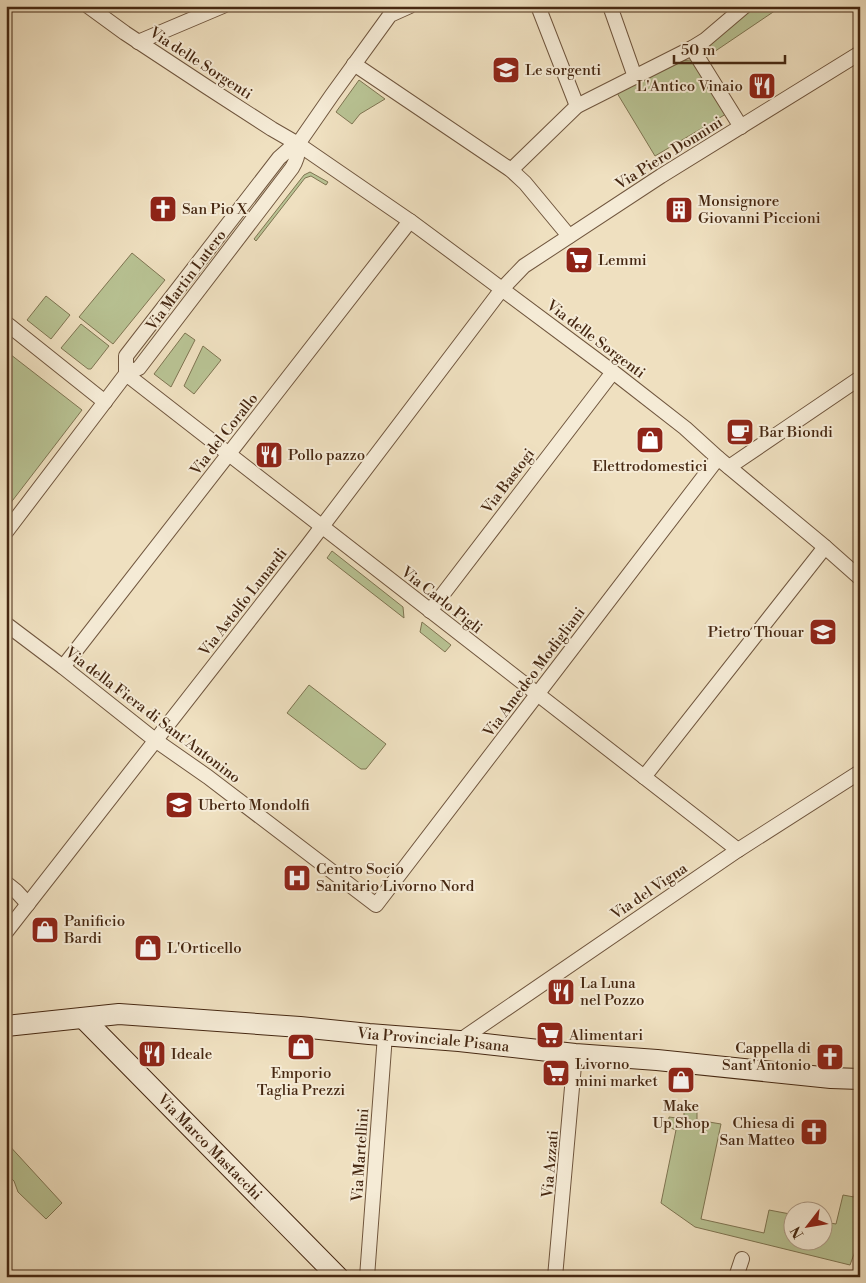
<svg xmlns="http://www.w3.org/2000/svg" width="866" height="1283" viewBox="0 0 866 1283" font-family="'Libre Bodoni',serif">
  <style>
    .green { fill: #b8c293; stroke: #7f7552 }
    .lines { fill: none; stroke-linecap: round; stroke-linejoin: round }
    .street-casing { stroke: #70563e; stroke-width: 16 }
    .secondary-casing { stroke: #462812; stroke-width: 22 }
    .street { stroke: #f5ebd6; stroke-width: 14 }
    .secondary { stroke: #f5ebd6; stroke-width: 20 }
    .labels { text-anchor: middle; stroke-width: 4; stroke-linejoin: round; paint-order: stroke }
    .street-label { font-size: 15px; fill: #462812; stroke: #f5ebd6 }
    .poi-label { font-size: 15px; fill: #462812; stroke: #f5ebd6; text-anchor: start }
  </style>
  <rect width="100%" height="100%" fill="#efe0c0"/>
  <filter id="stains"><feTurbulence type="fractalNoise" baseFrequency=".004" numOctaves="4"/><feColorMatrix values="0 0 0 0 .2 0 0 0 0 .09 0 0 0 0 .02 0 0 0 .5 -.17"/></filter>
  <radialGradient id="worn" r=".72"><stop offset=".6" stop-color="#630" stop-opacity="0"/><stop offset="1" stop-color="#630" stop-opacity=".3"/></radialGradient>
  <g class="green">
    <path d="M756,6h26l-71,48 -5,-7z"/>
    <path d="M690,60l5,4 31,50 -71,42 -38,-63 63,-32z"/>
    <path d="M359,80l26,19 -25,15 -8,10 -16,-12z"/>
    <path d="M310,172l18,10 -2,3 -15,-9 -6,2 -49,63 -2,-2 50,-64z"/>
    <path d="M132,253l33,27 -52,64 -34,-27z"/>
    <path d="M46,296l24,19 -19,24 -24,-19z"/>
    <path d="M81,324l28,22 -18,23h-3l-27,-21z"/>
    <path d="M185,333l10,7 -24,47 -17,-13z"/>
    <path d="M203,346l18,14 -27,34 -10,-8z"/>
    <path d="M6,351l76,59 -76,99z"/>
    <path d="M332,551l71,56 1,11 -77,-60z"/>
    <path d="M422,622l29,23 -6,7 -25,-20z"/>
    <path d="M309,685l77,59 -20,25h-5l-3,-2 -71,-54z"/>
    <path d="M684,1109l13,1v10l24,4 -20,95 63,14 5,-23 21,4 -5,19 8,2 1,5h30v-18l12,2 7,-29 11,2 2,-14 4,1v54l-10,27 -155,-38 -34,-24 15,-73 -8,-3 1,-10 15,2z"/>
    <path d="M6,1142l56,61 -16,16 -28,-27 -4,-11 -8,-8z"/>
  </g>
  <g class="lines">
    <defs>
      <g id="street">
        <path d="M88,6l37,27 82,54 65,42 26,15 112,77 73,54 134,100 68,53 33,30 107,89 35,31"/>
        <path d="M538,6l39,100"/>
        <path d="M610,6l25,71"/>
        <path d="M138,42l85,-36"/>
        <path d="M692,48l49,79"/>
        <path d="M354,64l157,106 14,13 44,53"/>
        <path d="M298,144c1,9 -1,16 -6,24l-153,200 -13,6v-18l153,-198 9,-8 10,-6 34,-49 58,-80 20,-9"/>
        <path d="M511,170l66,-64 115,-58 13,-8 40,-34"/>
        <path d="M6,323l99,79"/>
        <path d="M729,467l131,-89"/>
        <path d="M6,532l120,-158 612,476"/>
        <path d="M430,611l183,-239"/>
        <path d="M6,624l57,43 92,73 53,37 168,128 342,-447"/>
        <path d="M63,667l347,-446"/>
        <path d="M644,777l181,-230"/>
        <path d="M6,883l10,8 12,13"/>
        <path d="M6,932l302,-387 194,-256 22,-23 137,-90 199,-123"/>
        <path d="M459,1041l279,-191 122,-78"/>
        <path d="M367,1277l18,-242"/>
        <path d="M555,1277l20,-223"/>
        <path d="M736,1277l6,-18"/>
      </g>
      <g id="secondary">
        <path id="s1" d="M83,1018l255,259"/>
        <path id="s2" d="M6,1026l113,-12 181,13 69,7 90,7 116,13 82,6 174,18 29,1"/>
      </g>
    </defs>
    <use href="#street" class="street-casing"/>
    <use href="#secondary" class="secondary-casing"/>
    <use href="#street" class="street"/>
    <use href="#secondary" class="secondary"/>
  </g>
  <defs>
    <symbol id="school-square" viewBox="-11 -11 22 22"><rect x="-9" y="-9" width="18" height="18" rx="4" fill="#8f2418" stroke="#f5ebd6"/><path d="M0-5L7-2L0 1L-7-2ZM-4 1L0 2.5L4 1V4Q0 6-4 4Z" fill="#fff"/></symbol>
    <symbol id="restaurant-square" viewBox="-11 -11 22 22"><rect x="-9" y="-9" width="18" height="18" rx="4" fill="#8f2418" stroke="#f5ebd6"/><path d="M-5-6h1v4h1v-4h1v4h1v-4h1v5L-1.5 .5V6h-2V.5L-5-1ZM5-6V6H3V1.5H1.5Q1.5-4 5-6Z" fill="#fff"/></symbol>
    <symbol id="church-square" viewBox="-11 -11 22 22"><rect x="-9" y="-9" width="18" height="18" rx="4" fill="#8f2418" stroke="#f5ebd6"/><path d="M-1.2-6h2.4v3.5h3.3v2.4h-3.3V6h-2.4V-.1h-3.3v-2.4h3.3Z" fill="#fff"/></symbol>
    <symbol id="building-square" viewBox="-11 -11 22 22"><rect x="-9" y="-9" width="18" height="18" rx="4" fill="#8f2418" stroke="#f5ebd6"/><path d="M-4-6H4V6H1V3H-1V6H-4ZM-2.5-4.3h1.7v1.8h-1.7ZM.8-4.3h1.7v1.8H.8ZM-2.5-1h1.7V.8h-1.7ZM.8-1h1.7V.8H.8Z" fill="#fff"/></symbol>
    <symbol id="supermarket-square" viewBox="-11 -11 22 22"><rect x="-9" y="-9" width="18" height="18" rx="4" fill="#8f2418" stroke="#f5ebd6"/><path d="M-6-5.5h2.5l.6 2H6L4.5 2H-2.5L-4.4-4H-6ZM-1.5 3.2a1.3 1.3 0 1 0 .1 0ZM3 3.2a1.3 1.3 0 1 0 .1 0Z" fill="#fff"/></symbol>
    <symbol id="cafe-square" viewBox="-11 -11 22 22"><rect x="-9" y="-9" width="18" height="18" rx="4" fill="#8f2418" stroke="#f5ebd6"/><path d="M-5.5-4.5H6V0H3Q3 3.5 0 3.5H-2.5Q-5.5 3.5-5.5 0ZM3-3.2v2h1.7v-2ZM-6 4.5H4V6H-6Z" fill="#fff"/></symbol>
    <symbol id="shop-square" viewBox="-11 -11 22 22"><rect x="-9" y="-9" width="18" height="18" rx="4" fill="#8f2418" stroke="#f5ebd6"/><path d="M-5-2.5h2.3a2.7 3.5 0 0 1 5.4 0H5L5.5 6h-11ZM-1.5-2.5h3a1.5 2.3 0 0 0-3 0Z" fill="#fff"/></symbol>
    <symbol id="hospital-square" viewBox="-11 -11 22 22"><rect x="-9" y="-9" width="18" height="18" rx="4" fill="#8f2418" stroke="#f5ebd6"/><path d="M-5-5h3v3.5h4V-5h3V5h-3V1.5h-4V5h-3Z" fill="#fff"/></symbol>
  </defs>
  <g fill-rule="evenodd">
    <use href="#school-square" x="490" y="54" width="32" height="32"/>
    <use href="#restaurant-square" x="746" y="70" width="32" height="32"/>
    <use href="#church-square" x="147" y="193" width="32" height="32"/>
    <use href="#building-square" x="663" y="194" width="32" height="32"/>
    <use href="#supermarket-square" x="563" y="244" width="32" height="32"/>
    <use href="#cafe-square" x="724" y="416" width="32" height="32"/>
    <use href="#shop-square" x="634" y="424" width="32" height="32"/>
    <use href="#restaurant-square" x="253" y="439" width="32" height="32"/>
    <use href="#school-square" x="807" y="616" width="32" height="32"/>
    <use href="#school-square" x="163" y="789" width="32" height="32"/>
    <use href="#hospital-square" x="281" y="862" width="32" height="32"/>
    <use href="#shop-square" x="29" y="914" width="32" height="32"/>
    <use href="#shop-square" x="132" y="932" width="32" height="32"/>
    <use href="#restaurant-square" x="545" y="976" width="32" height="32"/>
    <use href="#supermarket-square" x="534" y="1019" width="32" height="32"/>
    <use href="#shop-square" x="285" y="1031" width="32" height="32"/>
    <use href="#restaurant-square" x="136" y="1038" width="32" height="32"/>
    <use href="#church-square" x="814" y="1041" width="32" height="32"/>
    <use href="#supermarket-square" x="540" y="1057" width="32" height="32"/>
    <use href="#shop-square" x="665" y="1064" width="32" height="32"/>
    <use href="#church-square" x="798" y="1116" width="32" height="32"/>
  </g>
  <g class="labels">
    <g class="street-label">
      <text transform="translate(201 63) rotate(33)" y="5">Via delle Sorgenti</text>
      <text transform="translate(669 153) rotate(-32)" y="5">Via Piero Donnini</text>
      <text transform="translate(186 280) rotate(-53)" y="5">Via Martin Lutero</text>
      <text transform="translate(596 339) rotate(37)" y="5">Via delle Sorgenti</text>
      <text transform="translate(224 434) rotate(-52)" y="5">Via del Corallo</text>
      <text transform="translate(508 481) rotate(-53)" y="5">Via Bastogi</text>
      <text transform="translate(442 600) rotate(38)" y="5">Via Carlo Pigli</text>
      <text transform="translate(243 602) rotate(-52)" y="5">Via Astolfo Lunardi</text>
      <text transform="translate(534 672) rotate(-53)" y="5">Via Amedeo Modigliani</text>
      <text transform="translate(153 715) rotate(37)" y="5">Via della Fiera di Sant'Antonino</text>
      <text transform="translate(649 891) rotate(-34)" y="5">Via del Vigna</text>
      <text dy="5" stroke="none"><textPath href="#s2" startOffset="429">Via Provinciale Pisana</textPath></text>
      <text dy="5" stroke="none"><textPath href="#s1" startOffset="181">Via Marco Mastacchi</textPath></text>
      <text transform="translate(360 1155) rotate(-86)" y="5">Via Martellini</text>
      <text transform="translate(550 1164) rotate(-85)" y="5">Via Azzati</text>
    </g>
    <g class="poi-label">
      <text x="525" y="75">Le sorgenti</text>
      <text x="743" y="91" text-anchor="end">L'Antico Vinaio</text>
      <text x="698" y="206">Monsignore<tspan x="698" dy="17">Giovanni Piccioni</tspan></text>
      <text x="182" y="214">San Pio X</text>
      <text x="598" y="265">Lemmi</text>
      <text x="759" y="437">Bar Biondi</text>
      <text x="288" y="460">Pollo pazzo</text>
      <text x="650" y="471" text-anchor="middle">Elettrodomestici</text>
      <text x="804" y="637" text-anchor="end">Pietro Thouar</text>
      <text x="198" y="810">Uberto Mondolfi</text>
      <text x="316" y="874">Centro Socio<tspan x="316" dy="17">Sanitario Livorno Nord</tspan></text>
      <text x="64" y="926">Panificio<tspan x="64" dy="17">Bardi</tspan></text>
      <text x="167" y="953">L'Orticello</text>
      <text x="580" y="988">La Luna<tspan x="580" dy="17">nel Pozzo</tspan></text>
      <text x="569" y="1040">Alimentari</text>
      <text x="811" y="1053" text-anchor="end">Cappella di<tspan x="811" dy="17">Sant'Antonio</tspan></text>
      <text x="171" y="1059">Ideale</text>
      <text x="575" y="1069">Livorno<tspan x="575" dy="17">mini market</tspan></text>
      <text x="301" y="1078" text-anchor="middle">Emporio<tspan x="301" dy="17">Taglia Prezzi</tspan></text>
      <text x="681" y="1111" text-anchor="middle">Make<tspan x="681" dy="17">Up Shop</tspan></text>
      <text x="795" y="1128" text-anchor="end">Chiesa di<tspan x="795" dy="17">San Matteo</tspan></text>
    </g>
  </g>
  <rect width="866" height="1283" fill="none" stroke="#efe0c0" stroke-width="25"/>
  <rect x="8" y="8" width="851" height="1268" fill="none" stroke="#462812" stroke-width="2.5"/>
  <rect x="12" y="12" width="841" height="1258" fill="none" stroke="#462812"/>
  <g transform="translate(808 1226) rotate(239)"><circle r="24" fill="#f5ebd6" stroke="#af9d88"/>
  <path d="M0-4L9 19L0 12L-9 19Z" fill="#8f2418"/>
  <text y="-8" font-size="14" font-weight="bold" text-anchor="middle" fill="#462812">N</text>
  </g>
  <path d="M674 55v8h111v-8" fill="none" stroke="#462812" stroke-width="2.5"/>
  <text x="681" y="55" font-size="15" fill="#462812" stroke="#f5ebd6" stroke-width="4" paint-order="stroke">50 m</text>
  <rect width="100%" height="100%" filter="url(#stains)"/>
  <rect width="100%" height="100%" fill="url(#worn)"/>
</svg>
